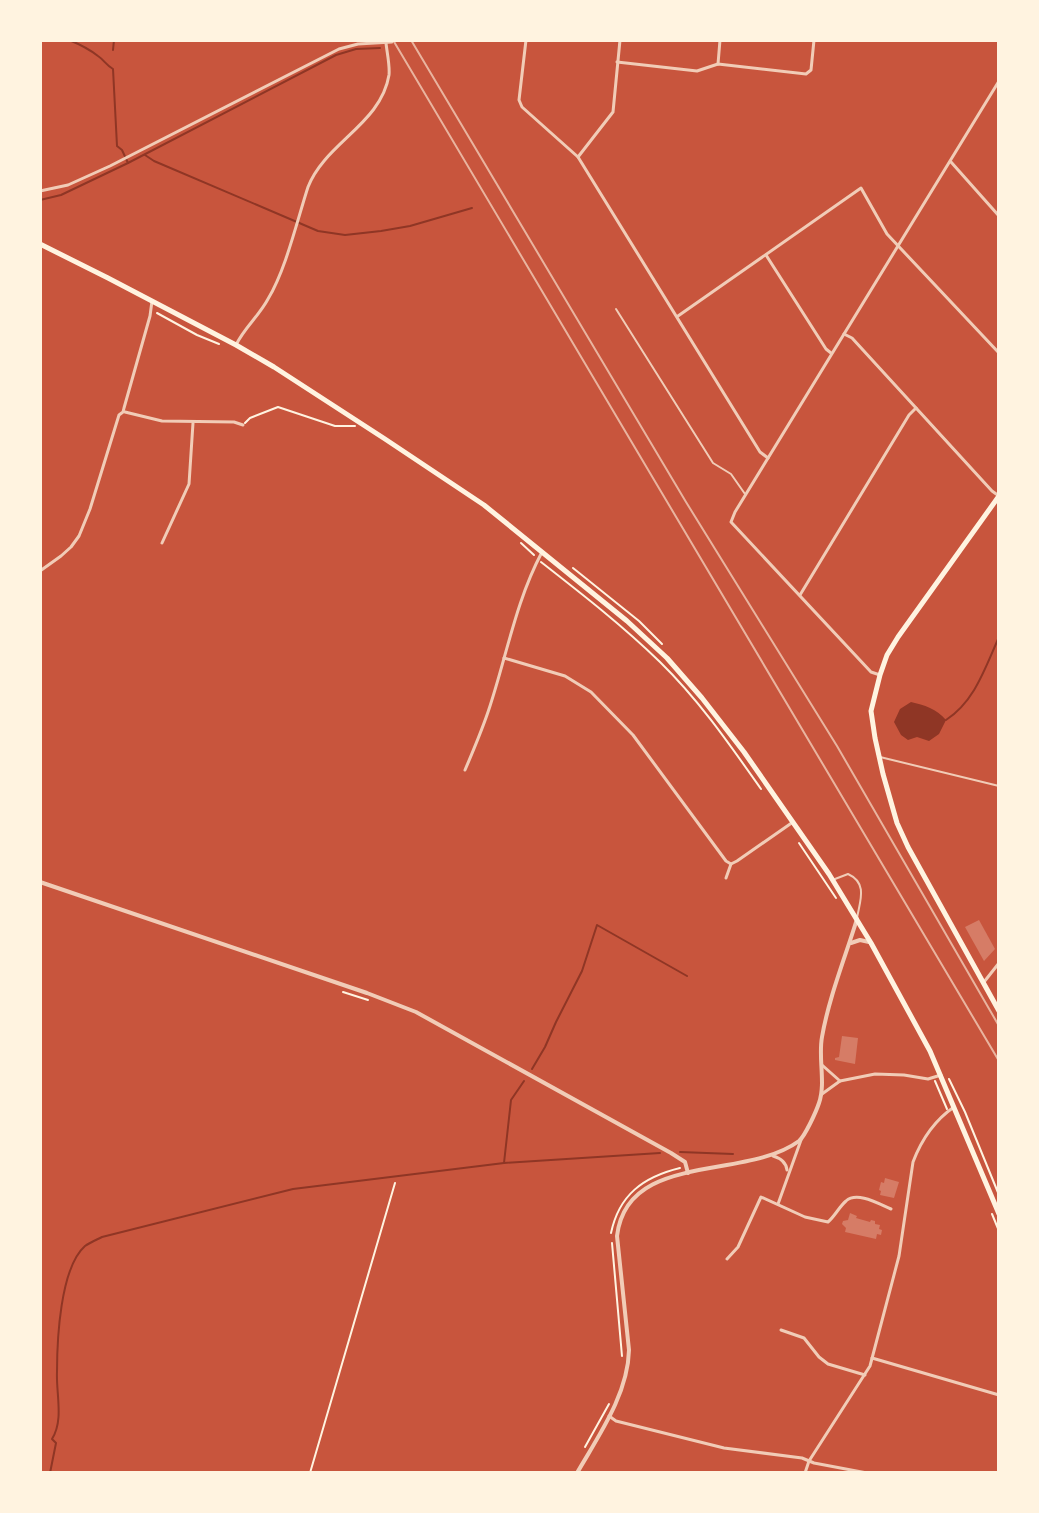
<svg xmlns="http://www.w3.org/2000/svg" width="1039" height="1513" viewBox="0 0 1039 1513" font-family="Mulish,sans-serif">
  <style>
    .water { fill: #8f3625 }
    .lines { fill: none; stroke-linecap: round; stroke-linejoin: round }
    .stream { stroke: #8f3625; stroke-width: 2 }
    .building { fill: #d67c66 }
    .path { stroke: #fff3e0; stroke-width: 2 }
    .service { stroke: #f1ccb7; stroke-width: 2 }
    .minor { stroke: #f1ccb7; stroke-width: 3 }
    .tertiary { stroke: #f1ccb7; stroke-width: 4 }
    .secondary { stroke: #fff3e0; stroke-width: 5 }
    .rail { stroke: #e9b49f; stroke-width: 2 }
  </style>
  <rect width="100%" height="100%" fill="#c8553d"/>
  <path class="water" d="M911,702c13,3 26,7 35,18l-7,14 -10,7 -12,-4 -9,3 -7,-5 -7,-13 6,-13z"/>
  <g class="lines">
    <g class="stream">
      <path d="M113,50l1,-10"/>
      <path d="M145,155l9,6 164,70 27,4 36,-4 29,-5 62,-18"/>
      <path d="M128,163l208,-108 20,-6 24,-1"/>
      <path d="M40,200l21,-5 67,-32 -6,-13 -5,-4 -4,-77c-7,-4 -9,-9 -15,-13 -9,-7 -19,-12 -29,-16"/>
      <path d="M946,720c29,-19 39,-52 53,-83"/>
      <path d="M532,1069l13,-22 11,-25 26,-51 15,-46 90,51"/>
      <path d="M680,1152l53,2"/>
      <path d="M504,1163l7,-63 13,-19"/>
      <path d="M50,1473l6,-30 -4,-4c12,-19 4,-45 5,-67 0,-31 3,-104 28,-126 4,-3 11,-6 17,-9l191,-48 211,-26 156,-10"/>
    </g>
  </g>
  <g class="building">
    <path d="M979,920l16,29 -11,12 -19,-34z"/>
    <path d="M842,1036l16,2 -3,26 -20,-4v-2l4,-1z"/>
    <path d="M885,1178l14,4 -5,16 -14,-3 1,-4 -2,-1 2,-8 3,1z"/>
    <path d="M850,1213l7,3 -1,2 14,4 1,-2 4,1v3l5,1 -1,4 3,1 -1,5 -4,-1 -1,5 -31,-7 1,-4 -4,-4 1,-3 5,-1z"/>
  </g>
  <g class="lines">
    <g class="path">
      <path d="M157,313l40,22 22,9"/>
      <path d="M245,423l5,-5 28,-11 57,19h20"/>
      <path d="M521,543l13,12"/>
      <path d="M541,562c41,32 82,64 119,100 39,38 70,83 101,127"/>
      <path d="M573,568l66,53 23,23"/>
      <path d="M799,843l37,55"/>
      <path d="M343,992l25,8"/>
      <path d="M949,1079l16,33 34,83"/>
      <path d="M935,1081l12,28"/>
      <path d="M992,1214l7,17"/>
      <path d="M611,1233c8,-38 32,-56 69,-65"/>
      <path d="M612,1243l10,113"/>
      <path d="M585,1447l24,-43"/>
      <path d="M310,1473l85,-290"/>
    </g>
    <g class="service">
      <path d="M616,309l97,154 18,11 14,20"/>
      <path d="M880,757l119,29"/>
      <path d="M835,879l13,-5c20,9 12,27 9,44"/>
    </g>
    <g class="minor">
      <path d="M526,40l-7,60 3,7 56,50 182,295 8,6"/>
      <path d="M617,62l80,9 21,-7 88,10 5,-4 3,-30"/>
      <path d="M718,64l2,-24"/>
      <path d="M578,157l35,-45 7,-72"/>
      <path d="M951,162l48,54"/>
      <path d="M40,191l28,-6 42,-19 229,-117 19,-5 34,-2"/>
      <path d="M766,255l60,94 5,4"/>
      <path d="M678,316l183,-128 26,46 112,119"/>
      <path d="M844,334l8,4 140,153 7,5"/>
      <path d="M236,345c8,-17 23,-29 32,-46 18,-30 29,-78 40,-112 17,-44 73,-63 81,-112 1,-10 -2,-22 -3,-32"/>
      <path d="M125,412l37,9 72,1 9,3"/>
      <path d="M162,543l27,-59 4,-61"/>
      <path d="M40,571l21,-15 10,-9 8,-11 11,-27 29,-94 4,-3 1,-4 26,-92 2,-15"/>
      <path d="M800,595l109,-180 7,-7"/>
      <path d="M504,658l61,18 26,16 42,43 93,126 5,3 6,-3 56,-39"/>
      <path d="M880,675l-9,-3 -140,-150 4,-10 264,-431"/>
      <path d="M465,770c9,-21 18,-42 25,-64 17,-52 26,-105 52,-154"/>
      <path d="M726,878l5,-14"/>
      <path d="M984,982l15,-19"/>
      <path d="M822,1065l18,16"/>
      <path d="M822,1094l18,-13 35,-7 29,1 24,4 13,-4"/>
      <path d="M773,1156c7,2 13,6 14,14"/>
      <path d="M778,1204l23,-64"/>
      <path d="M727,1259l11,-12 23,-50 44,20 23,5c7,-6 11,-15 18,-21 11,-10 33,3 45,8"/>
      <path d="M781,1330l23,8 15,19 9,7 37,11"/>
      <path d="M872,1358l127,37"/>
      <path d="M609,1416l7,5 108,27 78,10 12,5 53,10h26"/>
      <path d="M805,1473l4,-12 61,-95 29,-110 14,-94c8,-21 22,-42 41,-55"/>
    </g>
    <g class="tertiary">
      <path d="M40,882l327,111 49,19 255,141 14,9 3,11"/>
      <path d="M851,943l9,-3 9,2"/>
      <path d="M577,1473c22,-38 51,-79 52,-123l-12,-114c10,-85 128,-55 182,-95 6,-5 17,-29 20,-38 7,-20 -1,-45 3,-66 7,-40 23,-79 35,-118"/>
    </g>
    <g class="secondary">
      <path d="M40,244l68,34 128,67 38,22 111,72 99,66 143,116 40,37 35,40 42,54 85,122 42,69 59,108 69,163"/>
      <path d="M999,496l-101,141 -11,18 -7,20 -9,36 4,27 8,36 14,49 11,24 91,164"/>
    </g>
    <g class="rail">
      <path d="M393,40l606,1021"/>
      <path d="M411,40l275,462 151,244 162,280"/>
    </g>
  </g>
  <rect width="1039" height="1513" fill="none" stroke="#fff3e0" stroke-width="84"/>
</svg>
